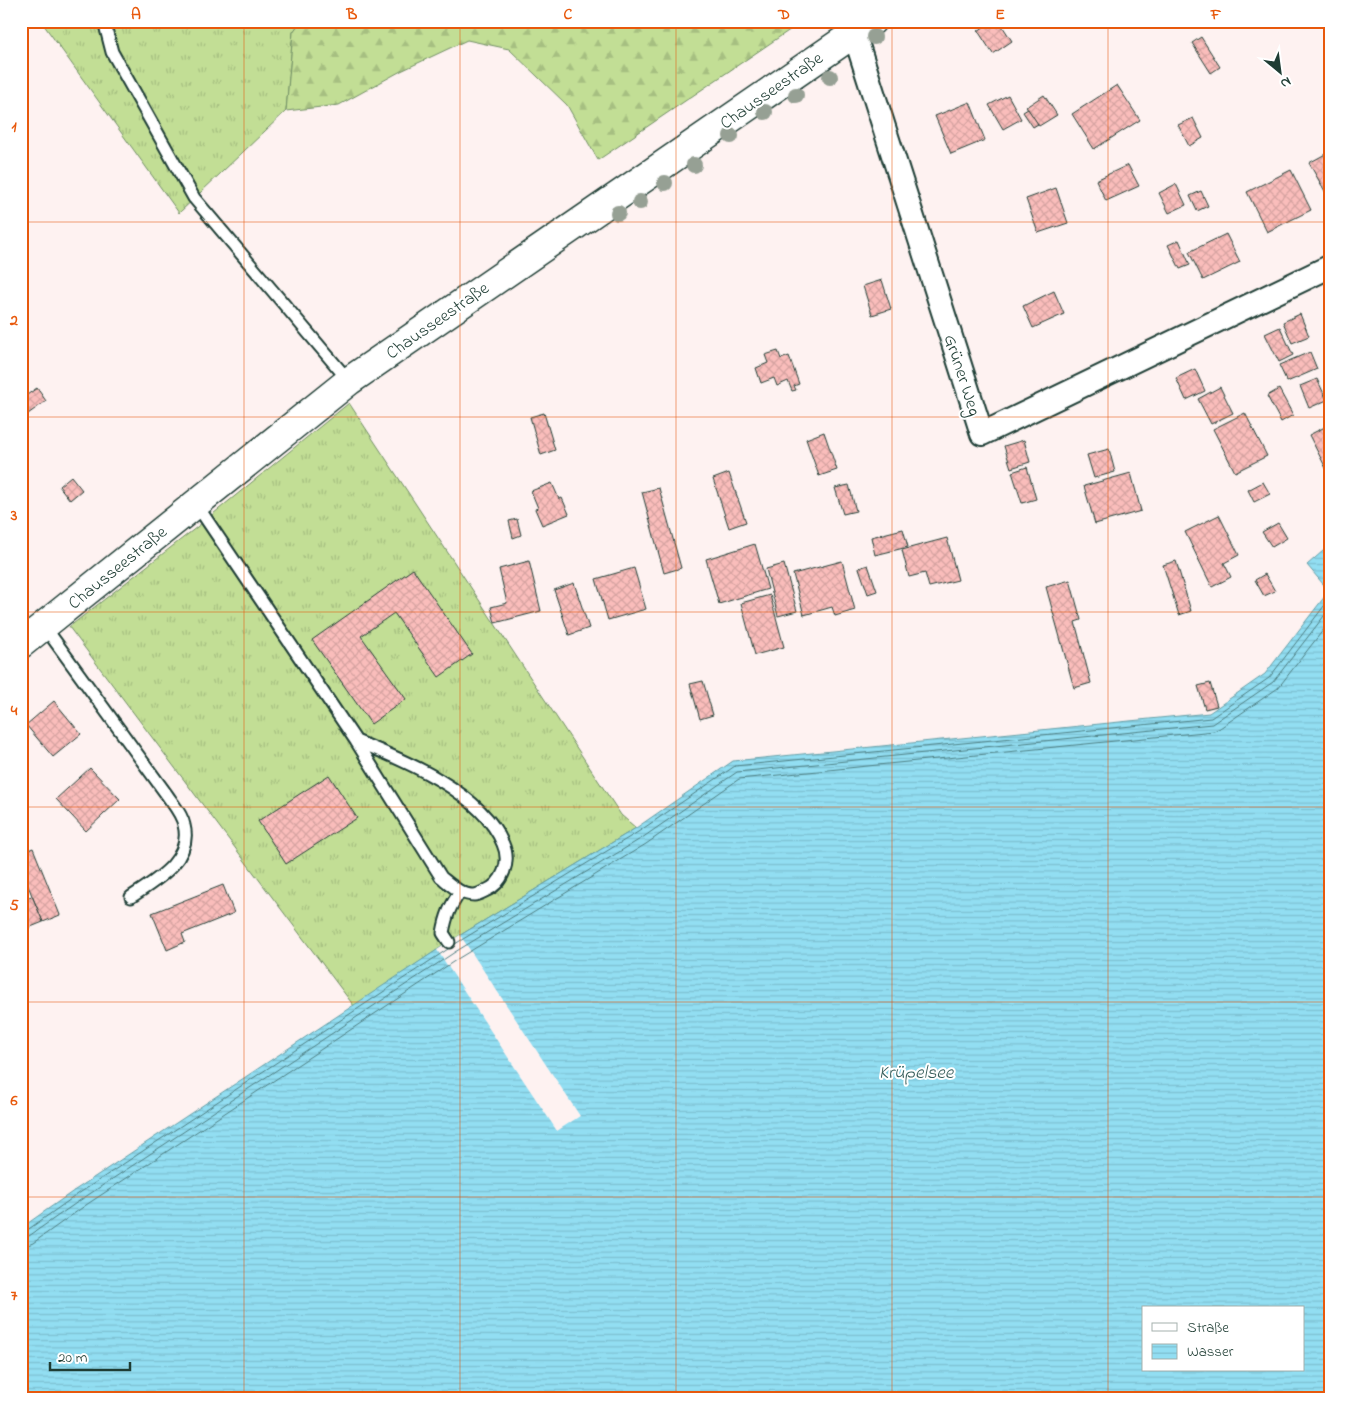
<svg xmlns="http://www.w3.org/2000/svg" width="1352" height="1419" viewBox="0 0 1352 1419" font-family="'Indie Flower',sans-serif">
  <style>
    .grass { fill: url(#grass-tufts); stroke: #708e64 }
    .forest { fill: url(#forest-firs); stroke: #708e64 }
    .water { fill: url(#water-rules); stroke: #649ea6; fill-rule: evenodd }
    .pier { fill: #fef2f1 }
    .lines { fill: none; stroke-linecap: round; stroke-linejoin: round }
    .shore { stroke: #4d7d80; stroke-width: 1 }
    .building { fill: url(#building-cross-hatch); stroke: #1f3d34 }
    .lane-casing { stroke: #1f3d34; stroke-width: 15 }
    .street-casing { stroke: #1f3d34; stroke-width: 26 }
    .secondary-casing { stroke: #1f3d34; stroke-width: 31 }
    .lane { stroke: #fff; stroke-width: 11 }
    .street { stroke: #fff; stroke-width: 22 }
    .secondary { stroke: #fff; stroke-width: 28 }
    .tree { fill: #96a094 }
    .grid { fill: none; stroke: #e8590c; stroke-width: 1; stroke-opacity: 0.55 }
    .labels { text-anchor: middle; stroke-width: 4; stroke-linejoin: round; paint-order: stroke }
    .street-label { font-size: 18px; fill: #1f3d34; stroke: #fff }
    .water-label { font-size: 19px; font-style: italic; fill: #365d5a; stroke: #fff }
    .neatline { fill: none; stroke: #e8590c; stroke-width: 2 }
    .grid-label { font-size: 16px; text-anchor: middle; font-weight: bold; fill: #e8590c }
  </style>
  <defs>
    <pattern id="grass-tufts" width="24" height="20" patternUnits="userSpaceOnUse" patternTransform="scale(1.25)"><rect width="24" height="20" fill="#c2de95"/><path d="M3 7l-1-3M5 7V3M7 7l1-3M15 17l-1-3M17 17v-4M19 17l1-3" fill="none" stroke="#a6bf81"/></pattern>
    <pattern id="forest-firs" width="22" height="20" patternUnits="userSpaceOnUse" patternTransform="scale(1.25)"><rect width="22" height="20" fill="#c2de95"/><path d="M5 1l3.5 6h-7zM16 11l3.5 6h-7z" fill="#a6bf81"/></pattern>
    <pattern id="water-rules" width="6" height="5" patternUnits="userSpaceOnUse" patternTransform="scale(1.25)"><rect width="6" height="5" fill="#92def2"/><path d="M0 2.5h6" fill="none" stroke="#7dbfd0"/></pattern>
    <pattern id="building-cross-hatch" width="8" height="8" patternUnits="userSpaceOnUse" patternTransform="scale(1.25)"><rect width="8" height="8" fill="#fabdbb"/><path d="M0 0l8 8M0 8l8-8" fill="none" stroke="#d6a3a1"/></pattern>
  </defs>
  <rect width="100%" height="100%" fill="#fef2f1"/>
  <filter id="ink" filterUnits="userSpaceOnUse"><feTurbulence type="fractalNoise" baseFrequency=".02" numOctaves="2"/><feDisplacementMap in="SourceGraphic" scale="10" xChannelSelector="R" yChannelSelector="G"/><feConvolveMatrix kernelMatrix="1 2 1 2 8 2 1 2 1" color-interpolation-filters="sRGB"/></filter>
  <g filter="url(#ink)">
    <g class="grass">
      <path d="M41,21h260l-8,11 -7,79 -107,102z"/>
      <path d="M349,403l272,412 15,13 -187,114 -95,64 -285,-379 128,-100z"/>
    </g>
    <path class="forest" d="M301,21h502l-205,139 -31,-55 -58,-56 -42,-9 -66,31 -62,34 -53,6 7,-79z"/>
    <path class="water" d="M1331,544v854h-1310v-170l54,-38 374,-248 187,-114 97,-67 476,-48 56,-39 64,-83 -22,-26zM1143,1308h160v62h-160z"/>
    <path class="pier" d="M460,935l120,181 -23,15 -120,-181z"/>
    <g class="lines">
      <g class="shore">
        <path d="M455,944l183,-112 97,-66 476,-48 58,-40 62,-81"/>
        <path d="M21,1232l5,-1 52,-37 370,-245"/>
        <path d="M21,1238l8,-2 53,-37 373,-247 187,-114 95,-66 475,-48 61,-42 58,-75"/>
        <path d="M21,1246l7,-1 5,-2 53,-38 373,-247 187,-114 93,-65 475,-48 6,-3 58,-40 53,-68"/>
      </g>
    </g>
    <g class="building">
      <path d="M992,21h7l13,20 -19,13 -15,-23z"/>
      <path d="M1201,37l19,30 -9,6 -19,-30z"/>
      <path d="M1117,85l23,35 -46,29 -22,-35z"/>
      <path d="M1008,95l13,24 -18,10 -14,-24z"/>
      <path d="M1044,95l13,20 -18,11 -13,-19z"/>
      <path d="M970,102l15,38 -34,14 -16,-38z"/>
      <path d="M1028,109l10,15 -5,3 -10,-15z"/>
      <path d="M1193,118l10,20 -14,8 -11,-21z"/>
      <path d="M1331,151v39l-5,3 -17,-30z"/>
      <path d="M1128,165l11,21 -33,15 -10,-21z"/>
      <path d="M1291,170l20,40 -44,22 -20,-40z"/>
      <path d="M1176,184l10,21 -17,8 -10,-20z"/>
      <path d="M1056,188l12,35 -30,10 -12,-34z"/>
      <path d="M1201,191l7,15 -11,5 -7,-15z"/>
      <path d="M1226,234l14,28 -37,18 -14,-28z"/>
      <path d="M1179,240l11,25 -10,4 -12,-24z"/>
      <path d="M882,280l9,29 -19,6 -9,-29z"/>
      <path d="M1054,291l10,23 -31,14 -10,-22z"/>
      <path d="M1300,314l9,22 -17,7 -9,-21z"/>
      <path d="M1280,327l13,28 -14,7 -14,-28z"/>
      <path d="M778,351l3,8 8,-3 10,28 -5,2 2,4 -4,1 -4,-10 -11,5 -3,-8 -13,5 -5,-15 12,-5 -3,-8z"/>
      <path d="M1310,352l7,17 -30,13 -8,-17z"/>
      <path d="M1195,369l10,22 -19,9 -10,-22z"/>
      <path d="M1317,379l10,21 -18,8 -9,-22z"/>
      <path d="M1220,387l13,26 -22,11 -13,-25z"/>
      <path d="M37,388l9,13 -25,18v-20z"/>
      <path d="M1279,389l14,26 -12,7 -14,-26z"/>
      <path d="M544,413l11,37 -14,5 -11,-38z"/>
      <path d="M1245,413l22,43 -32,16 -22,-43z"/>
      <path d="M1331,424v54l-22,-43z"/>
      <path d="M824,432l13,38 -18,6 -13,-37z"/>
      <path d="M1024,440l6,22 -19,6 -7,-22z"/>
      <path d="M1109,449l6,23 -21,6 -7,-23z"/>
      <path d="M1027,467l9,32 -14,4 -10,-31z"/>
      <path d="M729,473l17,49 -17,6 -16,-49z"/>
      <path d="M1131,473l10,38 -46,13 -11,-38z"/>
      <path d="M71,476l11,14 -12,10 -11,-14z"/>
      <path d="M1263,482l7,12 -16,8 -6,-12z"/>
      <path d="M552,483l7,16 3,-1 7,16 -27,11 -7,-16 3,-1 -7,-17z"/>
      <path d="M849,485l7,26 -13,3 -8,-26z"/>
      <path d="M659,488l22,80 -17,5 -22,-81z"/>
      <path d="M1219,515l20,40 -15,8 7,14 -19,10 -27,-55z"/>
      <path d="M517,519l4,16 -8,3 -4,-17z"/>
      <path d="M1278,523l9,15 -15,9 -10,-15z"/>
      <path d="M903,529l5,18 -33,8 -4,-18z"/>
      <path d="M947,538l11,42 -29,7 -4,-14 -16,4 -7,-27z"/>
      <path d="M755,544l13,45 -49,15 -13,-45z"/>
      <path d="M529,561l12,50 -46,12 -4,-16 16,-4 -8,-34z"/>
      <path d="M842,561l13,49 -20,6 -3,-9 -28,8 -11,-41z"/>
      <path d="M1176,561l15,50 -12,4 -16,-50z"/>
      <path d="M784,564l13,47 -19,5 -12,-47z"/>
      <path d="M868,565l9,26 -9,3 -9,-26z"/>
      <path d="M634,568l12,41 -38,11 -12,-41z"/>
      <path d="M413,569l59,85 -33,23 -45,-64 -33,23 45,63 -35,25 -59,-84z"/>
      <path d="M1265,574l10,17 -11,5 -9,-16z"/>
      <path d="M1070,580l11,40 -6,2 16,61 -17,5 -28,-101z"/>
      <path d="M574,583l15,45 -20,7 -15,-45z"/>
      <path d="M770,595l14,52 -29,8 -14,-52z"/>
      <path d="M703,681l10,34 -13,4 -10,-35z"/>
      <path d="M1210,683l7,23 -12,3 -7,-23z"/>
      <path d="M54,701l27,33 -28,23 -27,-32z"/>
      <path d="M90,768l30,31 -34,32 -30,-32z"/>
      <path d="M329,775l28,43 -71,46 -28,-43z"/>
      <path d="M33,848l27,67 -17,7 -22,-53v-16z"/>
      <path d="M223,885l11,28 -52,21 3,8 -18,8 -15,-37z"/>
      <path d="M32,896l11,26 -22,9v-31z"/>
    </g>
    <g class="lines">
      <defs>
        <g id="lane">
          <path d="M104,21l8,31 82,146 155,183"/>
          <path d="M196,504l160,237 85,136c10,8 20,18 33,18 3,0 7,-2 11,-4 18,-7 26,-29 18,-47 -21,-52 -99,-84 -147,-103"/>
          <path d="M44,626l123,169c6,9 15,19 17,30 9,35 -29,56 -53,72"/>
          <path d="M449,942l-6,-9c3,-17 7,-27 17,-41"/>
        </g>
        <path id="street" d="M854,33l128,401 349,-168"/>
        <path id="secondary" d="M21,644l328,-263 523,-360"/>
      </defs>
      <use href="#lane" class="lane-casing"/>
      <use href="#street" class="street-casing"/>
      <use href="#secondary" class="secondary-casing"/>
      <use href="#lane" class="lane"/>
      <use href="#street" class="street"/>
      <use href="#secondary" class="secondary"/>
    </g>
    <g class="tree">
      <circle cx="874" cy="37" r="8"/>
      <circle cx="830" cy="77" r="8"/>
      <circle cx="796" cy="95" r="8"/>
      <circle cx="765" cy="112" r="8"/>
      <circle cx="731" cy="136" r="8"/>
      <circle cx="694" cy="165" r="8"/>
      <circle cx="665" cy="183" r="8"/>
      <circle cx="640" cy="202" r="8"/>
      <circle cx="618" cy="213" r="8"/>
    </g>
  </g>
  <path class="grid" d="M244,21v1377M460,21v1377M676,21v1377M892,21v1377M1108,21v1377M21,222h1310M21,417h1310M21,612h1310M21,807h1310M21,1002h1310M21,1197h1310"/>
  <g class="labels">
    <g class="street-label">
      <text transform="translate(771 90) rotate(-35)" y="6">Chausseestraße</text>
      <text transform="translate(437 320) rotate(-35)" y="6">Chausseestraße</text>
      <text transform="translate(963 375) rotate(72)" y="6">Grüner Weg</text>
      <text transform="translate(117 567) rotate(-39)" y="6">Chausseestraße</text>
    </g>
    <g class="water-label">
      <text x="916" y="1078">Krüpelsee</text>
    </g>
  </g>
  <rect width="1352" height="1419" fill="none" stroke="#fff" stroke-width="55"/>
  <rect x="1142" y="1306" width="162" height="65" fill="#ffffff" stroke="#a5b1ae"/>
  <rect x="1152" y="1323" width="25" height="8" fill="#ffffff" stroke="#a5b1ae"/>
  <text x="1187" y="1332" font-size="15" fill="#1f3d34">Straße</text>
  <rect x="1152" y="1344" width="25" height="15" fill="url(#water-rules)" stroke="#a5b1ae"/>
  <text x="1187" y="1356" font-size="15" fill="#1f3d34">Wasser</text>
  <g transform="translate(1280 72) rotate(151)" stroke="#ffffff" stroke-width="4" paint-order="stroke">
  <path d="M0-4L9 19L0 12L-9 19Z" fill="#1f3d34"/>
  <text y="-8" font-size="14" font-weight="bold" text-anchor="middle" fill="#1f3d34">N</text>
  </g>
  <path d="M50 1362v8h80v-8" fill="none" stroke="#1f3d34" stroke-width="2.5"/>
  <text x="58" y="1362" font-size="15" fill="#1f3d34" stroke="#ffffff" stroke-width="4" paint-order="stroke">20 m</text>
  <rect x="28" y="28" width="1296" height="1364" class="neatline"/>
  <g class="grid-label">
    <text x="136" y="19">A</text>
    <text x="352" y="19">B</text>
    <text x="568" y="19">C</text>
    <text x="784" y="19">D</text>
    <text x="1000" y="19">E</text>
    <text x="1216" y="19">F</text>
    <text x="14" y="131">1</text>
    <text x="14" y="325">2</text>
    <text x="14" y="520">3</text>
    <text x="14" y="715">4</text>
    <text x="14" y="910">5</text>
    <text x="14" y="1105">6</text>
    <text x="14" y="1300">7</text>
  </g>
</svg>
